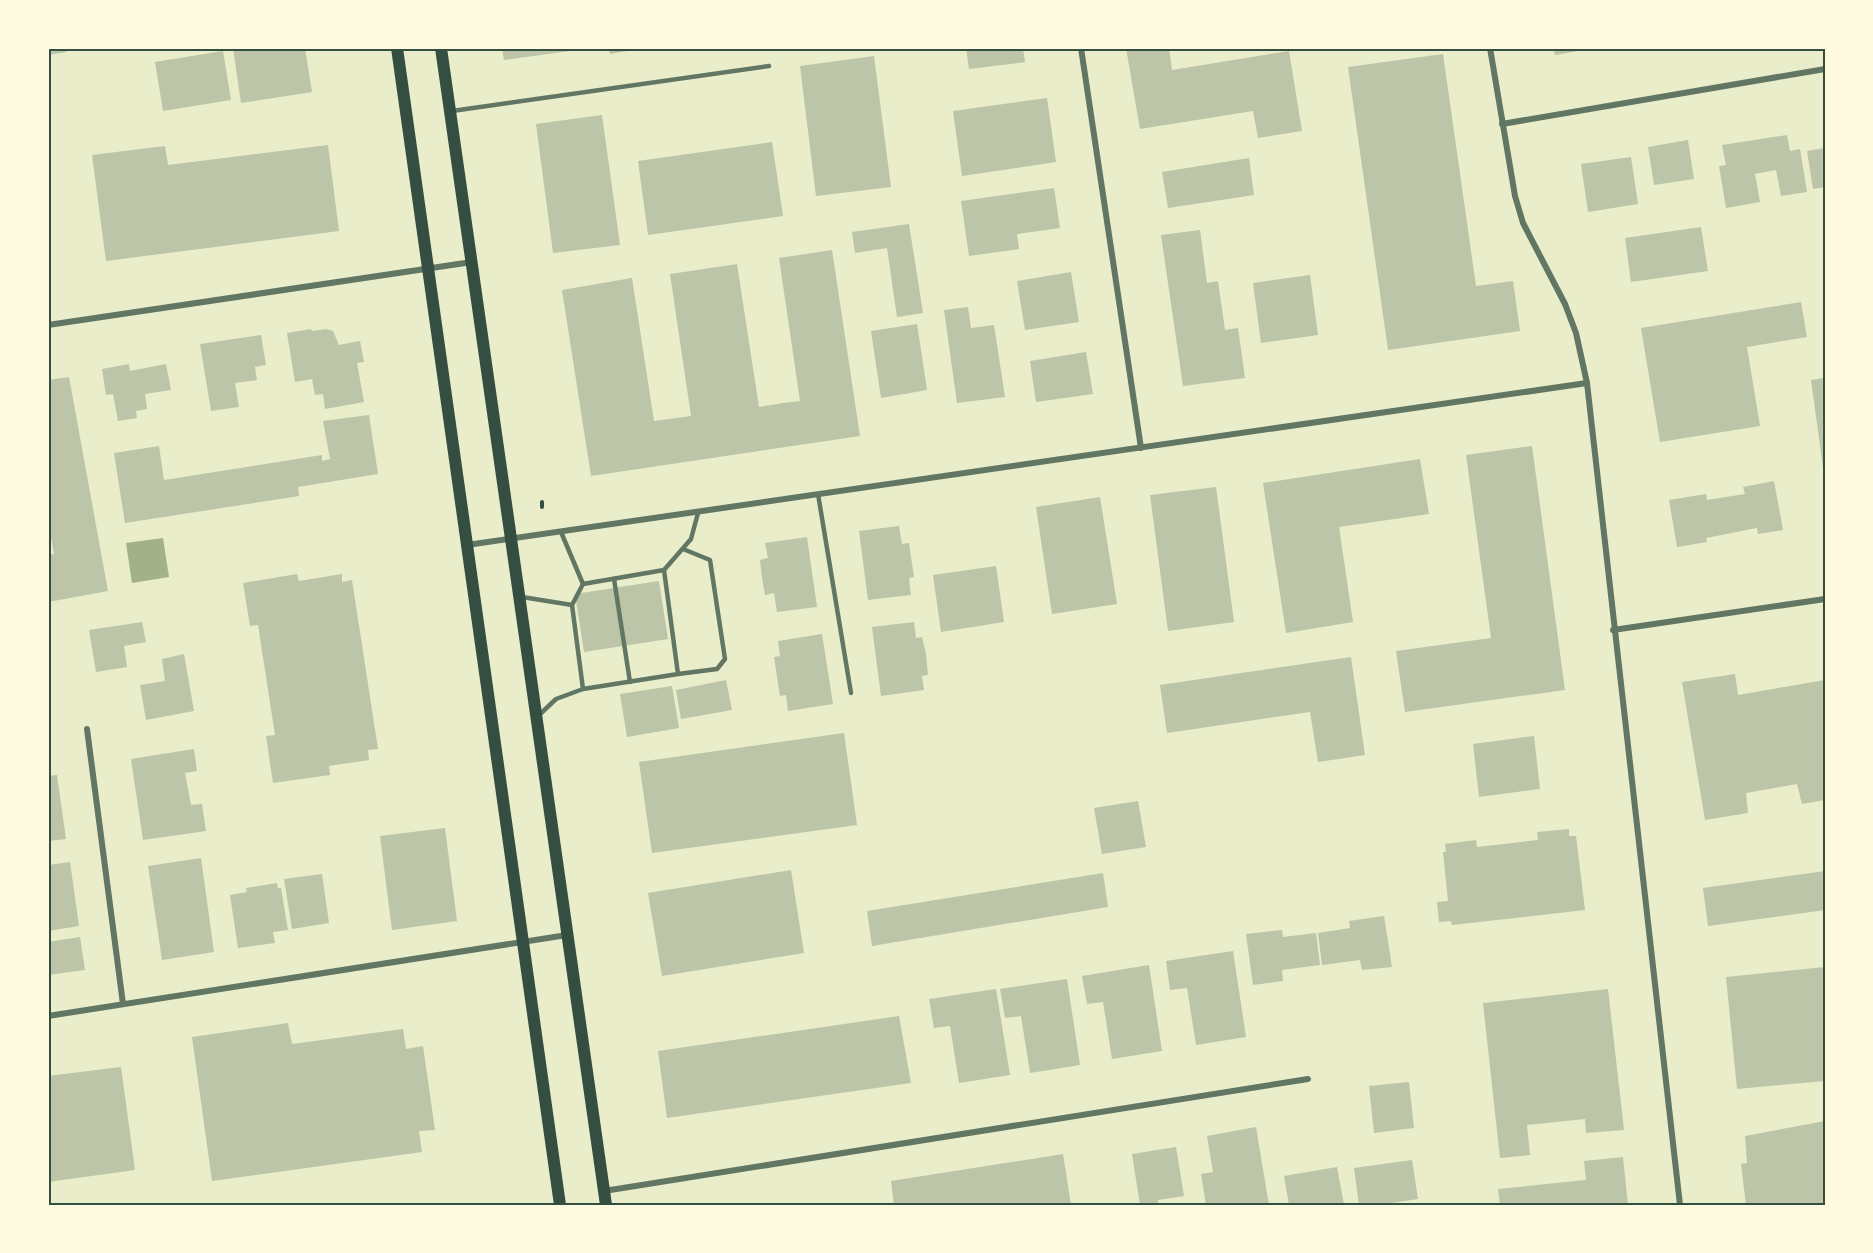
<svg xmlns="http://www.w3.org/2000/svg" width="1873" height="1253" viewBox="0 0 1873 1253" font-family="'DM Sans',sans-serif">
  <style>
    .water { fill: #a3b18a }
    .building { fill: #bcc5a7 }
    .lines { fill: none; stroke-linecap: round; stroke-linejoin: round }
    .path { stroke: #344e41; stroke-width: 4 }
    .service { stroke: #617663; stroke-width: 4.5 }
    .minor { stroke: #617663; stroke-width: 6 }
    .secondary { stroke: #344e41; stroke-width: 12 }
    .neatline { fill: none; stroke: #344e41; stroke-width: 2 }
  </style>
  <rect width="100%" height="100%" fill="#e9edc9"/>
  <path class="water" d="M163,538l6,39 -37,6 -6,-40z"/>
  <g class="building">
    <path d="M48,48h18l1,4 -19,3z"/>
    <path d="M233,48h72l7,44 -71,11z"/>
    <path d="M502,48h82v1l-80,11z"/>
    <path d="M609,48h30v1l-29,5z"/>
    <path d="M966,48h57l2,14 -56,7z"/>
    <path d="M1126,48h43l3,22 117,-19 13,80 -44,7 -5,-27 -113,18z"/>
    <path d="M1553,48h37v1l-35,6z"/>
    <path d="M223,51l8,49 -68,11 -8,-49z"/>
    <path d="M1443,54l33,232 37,-5 7,50 -132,19 -40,-283z"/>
    <path d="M874,56l17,131 -75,9 -16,-130z"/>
    <path d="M1047,98l9,64 -94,14 -9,-65z"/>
    <path d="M602,115l18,130 -67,8 -17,-129z"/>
    <path d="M1787,135l3,16 10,-2 7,43 -26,4 -5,-26 -10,2 -11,2 5,28 -34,6 -7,-42 7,-1 -4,-20z"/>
    <path d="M1688,140l6,39 -40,6 -6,-38z"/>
    <path d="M772,142l11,74 -135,19 -10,-74z"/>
    <path d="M328,145l11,86 -233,30 -14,-106 73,-9 3,19z"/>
    <path d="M1825,148v39l-12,2 -6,-38z"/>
    <path d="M1631,157l7,47 -50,8 -7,-48z"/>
    <path d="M1249,158l5,37 -86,13 -6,-36z"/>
    <path d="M1054,188l6,40 -43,6 2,15 -50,7 -8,-55z"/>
    <path d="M909,224l14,89 -26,4 -10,-69 -32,5 -3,-21z"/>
    <path d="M1701,227l7,44 -77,11 -6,-44z"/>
    <path d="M1200,230l7,53 11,-2 7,49 13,-2 7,50 -62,8 -22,-151z"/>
    <path d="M832,250l28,186 -269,40 -29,-186 70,-12 22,143 37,-5 -21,-142 67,-10 22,143 24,-4 17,-2 -21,-143z"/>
    <path d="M1071,272l8,50 -54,8 -8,-49z"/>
    <path d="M1310,275l8,60 -57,8 -8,-60z"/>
    <path d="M1801,302l6,35 -60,10 13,79 -100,16 -19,-114z"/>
    <path d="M968,307l3,21 23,-3 11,72 -48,6 -13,-93z"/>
    <path d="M917,324l10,66 -46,8 -10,-67z"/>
    <path d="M311,329l1,2 14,-2 7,2 6,14 21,-4 4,21 -7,1 7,39 -39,7 -2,-15 -8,1 -3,-16 -17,3 -8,-49z"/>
    <path d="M261,335l5,30 -11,2 2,13 -22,3 4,24 -28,4 -11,-67z"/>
    <path d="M1086,352l7,42 -57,8 -6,-41z"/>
    <path d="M129,364l1,7 36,-7 5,26 -26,4 2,15 -11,2 1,7 -19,3 -5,-27 -7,1 -4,-26z"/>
    <path d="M69,377l39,214 -60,11v-47l6,-1 -6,-33v-141z"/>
    <path d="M1825,378v97h-1l-13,-95z"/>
    <path d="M369,415l9,59 -80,13 1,9 -174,27 -11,-70 45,-7 5,34 158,-25v6l8,-2 -7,-38z"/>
    <path d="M1532,446l33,244 -160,22 -9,-61 95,-13 -25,-183z"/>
    <path d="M1420,459l9,55 -90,13 14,95 -67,11 -23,-150z"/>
    <path d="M1774,481l9,49 -25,4 -1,-6 -51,10 1,4 -30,5 -8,-47 37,-6 1,6 38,-6 -2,-7z"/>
    <path d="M1216,487l18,135 -66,9 -18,-136z"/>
    <path d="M1100,497l17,107 -65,10 -16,-107z"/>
    <path d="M899,526l3,18 7,-1 5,34 -5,1 2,17 -43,5 -9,-69z"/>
    <path d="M807,537l10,70 -40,5 -3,-19 -9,2 -3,-17 -2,-18 8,-2 -3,-15z"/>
    <path d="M996,566l8,56 -63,10 -8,-57z"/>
    <path d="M297,574l2,7 43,-7v8l10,-2 26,169 -10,1 1,10 -40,6 1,9 -57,8 -7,-47 9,-1 -17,-110 -8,1 -7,-43z"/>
    <path d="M659,581l9,58 -84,13 -9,-58z"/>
    <path d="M142,622l4,20 -22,4 3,21 -31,5 -7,-42z"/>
    <path d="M914,622l2,16 6,-1 4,17 2,21 -6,1 2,14 -43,6 -9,-69z"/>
    <path d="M822,634l11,70 -45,7 -2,-16 -6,1 -6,-39 6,-1 -2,-15z"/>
    <path d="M184,654l10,57 -48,9 -6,-35 25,-4 -3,-22z"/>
    <path d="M1351,657l14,98 -47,7 -8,-50 -143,21 -7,-48z"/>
    <path d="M1735,674l3,21 87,-15v120l-23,4 -5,-20 -51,9 2,20 -43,7 -23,-138z"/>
    <path d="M726,680l6,30 -51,9 -5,-29z"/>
    <path d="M672,686l7,42 -52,9 -7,-43z"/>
    <path d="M844,733l13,92 -205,28 -13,-91z"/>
    <path d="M1534,736l6,53 -61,8 -6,-53z"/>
    <path d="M194,749l3,22 -12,2 6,32 11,-1 4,27 -63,9 -12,-81z"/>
    <path d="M57,775l9,64 -18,2v-65z"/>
    <path d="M1138,801l8,46 -44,7 -8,-46z"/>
    <path d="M445,828l12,93 -65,9 -12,-94z"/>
    <path d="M1569,829v7h7l9,74 -133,15 -1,-4 -12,1 -2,-20 11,-1 -5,-49h3l-1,-8 31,-4 1,7 61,-7 -1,-8z"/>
    <path d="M201,858l13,94 -52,8 -14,-94z"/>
    <path d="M70,862l9,64 -31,5v-66z"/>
    <path d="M791,870l13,83 -142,23 -14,-83z"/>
    <path d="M1825,871v39l-117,16 -5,-38z"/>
    <path d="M1103,873l5,34 -236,39 -5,-35z"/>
    <path d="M322,874l7,49 -37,6 -8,-50z"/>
    <path d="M277,883l1,5h3l7,42 -15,2 2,11 -37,5 -8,-53 17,-3 -1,-4z"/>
    <path d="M1384,916l8,51 -30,3 -2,-10 -38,5 -4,-32 32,-5 -1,-7z"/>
    <path d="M1282,930l1,7 33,-4 4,32 -38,5 1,11 -30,4 -7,-51z"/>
    <path d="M80,937l5,33 -37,5v-33z"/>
    <path d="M1233,951l13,86 -50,8 -9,-57 -17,2 -4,-29z"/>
    <path d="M1149,965l13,86 -50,8 -9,-57 -16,2 -5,-28z"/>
    <path d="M1825,967v114l-88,8 -11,-112z"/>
    <path d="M1067,979l13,86 -50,8 -9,-57 -16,2 -5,-29z"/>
    <path d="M996,989l14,86 -51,8 -9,-57 -16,2 -5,-29z"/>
    <path d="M1608,989l16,141 -38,3 -1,-14 -58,6 3,30 -30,3 -17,-155z"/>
    <path d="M899,1016l12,67 -244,35 -9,-67z"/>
    <path d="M288,1023l4,21 111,-15 3,20 17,-3 12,84 -16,1 3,21 -210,29 -20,-144z"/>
    <path d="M121,1067l14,103 -87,12v-106z"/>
    <path d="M1409,1082l5,46 -40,5 -5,-47z"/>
    <path d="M1825,1121v84h-79l-5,-41 6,-1 -2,-27z"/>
    <path d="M1256,1127l13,78h-63l-5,-31 12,-2 -6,-36z"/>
    <path d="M1176,1147l8,49 -26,4v5h-18l-8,-51z"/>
    <path d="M1063,1154l8,51h-177l-3,-24z"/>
    <path d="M1623,1157l5,48h-128l-2,-16 88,-9 -2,-19z"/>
    <path d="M1412,1160l6,39 -40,6h-19l-5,-37z"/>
    <path d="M1337,1167l7,38h-55l-5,-29z"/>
  </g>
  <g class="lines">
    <path class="path" d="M542,502v5"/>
    <g class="service">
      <path d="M452,111l317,-45"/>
      <path d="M818,494l33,199"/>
      <path d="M561,532l22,52 -11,21 11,84"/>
      <path d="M614,579l16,103"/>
      <path d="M583,584l81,-14"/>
      <path d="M522,597l50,8"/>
      <path d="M678,674l39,-5 8,-10 -15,-99 -27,-11"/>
      <path d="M538,716l18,-17 27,-10 95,-15 -14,-104 27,-31 7,-26"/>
    </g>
    <g class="minor">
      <path d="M1081,48l60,400"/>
      <path d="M1490,48l25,148 8,27 42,81 11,29 11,50 93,822"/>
      <path d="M1502,124l323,-55"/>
      <path d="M48,325l424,-63"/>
      <path d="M467,545l1120,-162"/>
      <path d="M1613,630l212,-31"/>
      <path d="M87,729l36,275"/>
      <path d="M48,1016l519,-81"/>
      <path d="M604,1191l704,-112"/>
    </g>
    <g class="secondary">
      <path d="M397,48l163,1157"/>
      <path d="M441,48l165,1157"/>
    </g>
  </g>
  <rect width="1873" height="1253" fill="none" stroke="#fefae0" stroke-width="99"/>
  <rect x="50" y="50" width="1774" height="1154" class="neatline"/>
</svg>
